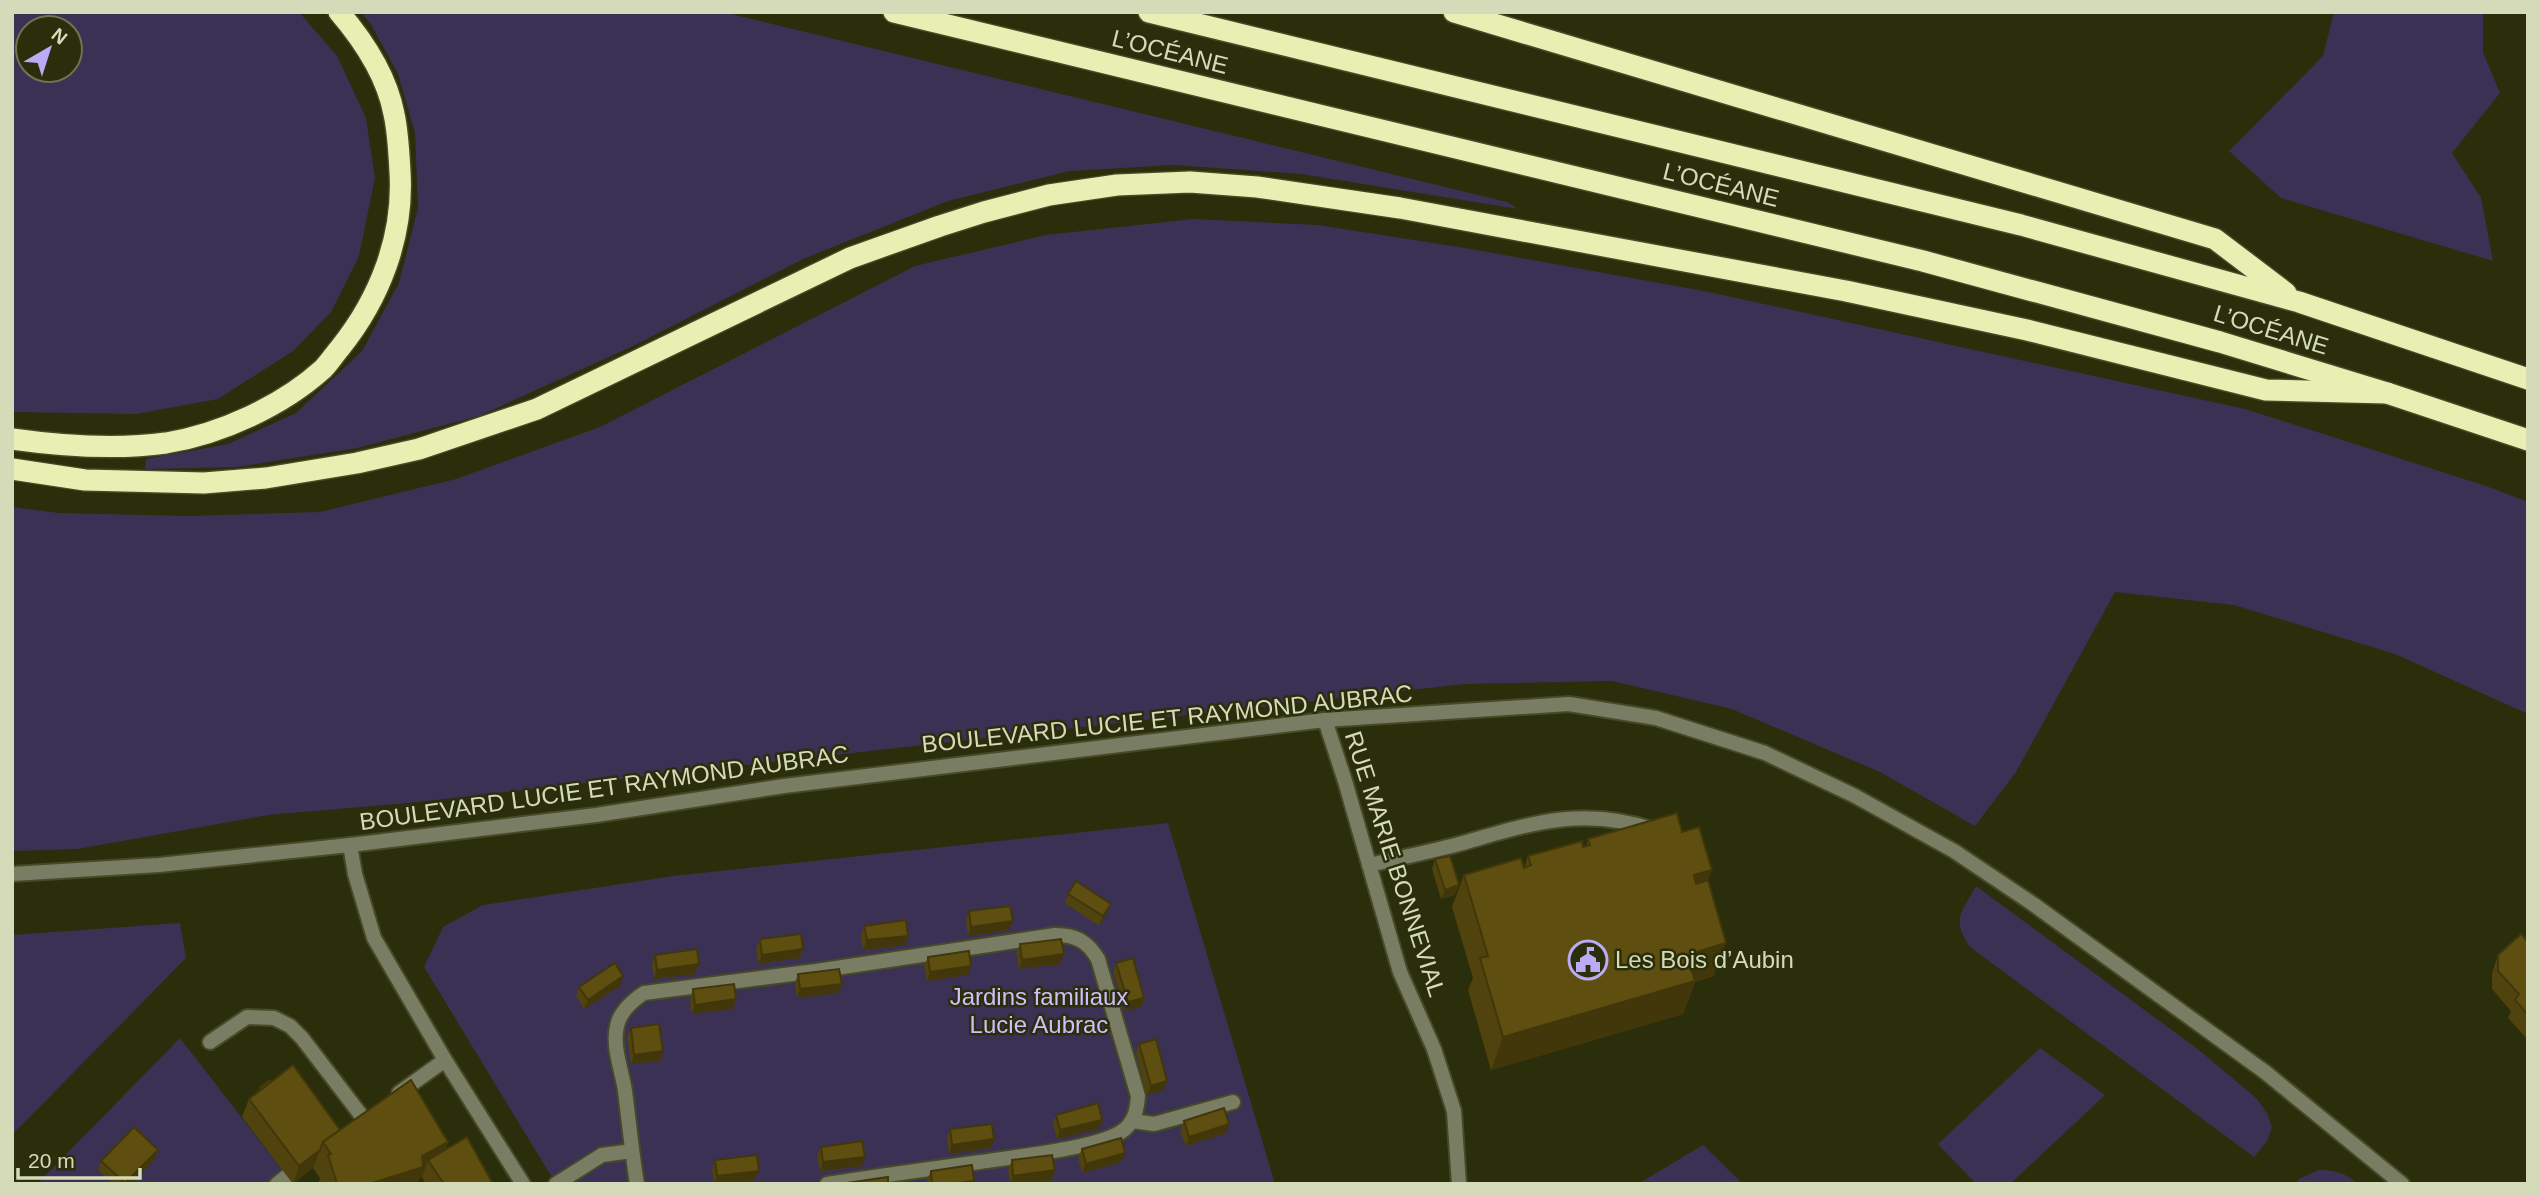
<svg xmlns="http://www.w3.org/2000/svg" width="2540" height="1196" viewBox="0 0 2540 1196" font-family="Helvetica,sans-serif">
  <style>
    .green { fill: #3a3154; fill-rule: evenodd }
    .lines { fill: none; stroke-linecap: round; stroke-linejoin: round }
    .service-casing { stroke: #464a27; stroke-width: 18 }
    .minor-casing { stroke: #464a27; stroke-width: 18 }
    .tertiary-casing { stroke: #464a27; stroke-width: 18 }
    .motorway-casing { stroke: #464a27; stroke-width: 24 }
    .service { stroke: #797d64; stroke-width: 14 }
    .minor { stroke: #797d64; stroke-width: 14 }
    .tertiary { stroke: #797d64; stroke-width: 14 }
    .motorway { stroke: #e7f0b2; stroke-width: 21 }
    .wall { fill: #51430d }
    .shaded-wall { fill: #42370a }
    .building { fill: #5e4e0f; stroke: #42370a; stroke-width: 2 }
    .labels { text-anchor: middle; stroke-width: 5; stroke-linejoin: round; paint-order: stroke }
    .street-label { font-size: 24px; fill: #d5dab9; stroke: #2b2e0b }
    .poi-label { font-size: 24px; fill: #d5dab9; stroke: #2b2e0b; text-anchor: start }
    .park-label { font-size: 24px; fill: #cdbffe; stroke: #2b2e0b }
  </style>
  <rect width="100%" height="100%" fill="#2b2e0b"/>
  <g class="green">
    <path d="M12,12h287l38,44 29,62 9,60 -16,78 -28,56 -38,39 -75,48 -82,15 -124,-2zM28,28h42v42h-42z"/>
    <path d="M361,12h362l784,190 11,7 -217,-35 -127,-9 -105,6 -121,30 -145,58 -170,87 -154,70 -122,32 -120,19 -92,2 1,-10 82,-15 68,-31 66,-62 37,-68 19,-75 -3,-75 -17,-59 -26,-48z"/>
    <path d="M2334,12h149v40l17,41 -48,60 29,45 12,63 -212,-63 -52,-47 94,-95z"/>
    <path d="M1193,219l125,6 153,24 238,43 536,117 241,77 42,16v212l-133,-60 -161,-49 -119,-13 -99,180 -41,54 -95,-54 -148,-63 -120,-28 -148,3 -1046,118 -150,13 -191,34 -65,2v-344l47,6 128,3 133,-4 136,-33 144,-52 315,-161 131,-31z"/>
    <path d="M1168,823l107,361h-719l-132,-217 19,-40 40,-22 190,-29z"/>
    <path d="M1976,886l223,164 57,48 11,15 5,15 -5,13 -13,16 -284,-210c-19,-29 -9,-33 6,-61z"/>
    <path d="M180,923l6,35 -174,177v-200z"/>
    <path d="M180,1038l113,146h-256z"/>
    <path d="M2040,1048l65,47 -95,89h-34l-38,-40z"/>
    <path d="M1703,1145l40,39h-105z"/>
    <path d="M2319,1170c16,0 27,3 39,14h-63l4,-5z"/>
  </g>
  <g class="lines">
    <defs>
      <g id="service">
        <path d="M1369,865c30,-7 60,-13 90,-21 71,-20 122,-39 196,-14"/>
        <path d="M210,1042l37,-25 27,1 16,8 12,12 62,81"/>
        <path d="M399,1093l46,-33"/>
        <path d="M1132,1121l22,3 79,-22"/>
        <path d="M277,1184l10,-8"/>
        <path d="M556,1184l46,-29 30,-4"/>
        <path d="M637,1184c-5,-31 -8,-62 -12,-93 -3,-21 -13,-44 -8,-65 3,-15 15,-25 27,-33l172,-22 239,-36c21,0 32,6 43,24l40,137c-1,13 -3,24 -13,33 -21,19 -114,28 -145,33 -51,7 -102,14 -153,22"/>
      </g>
      <g id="minor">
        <path d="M1325,720l20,61 55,191 34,77 20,62 5,73"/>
        <path d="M350,845l5,29 19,64 71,122 78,124"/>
      </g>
      <path id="tertiary" d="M12,874l147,-9 191,-20 246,-30 188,-29 541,-66 244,-16 87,14 109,35 90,43 99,55 79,53 232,168 137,112"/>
      <g id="motorway">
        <path d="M894,12l1029,249 297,81 167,51 141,47"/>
        <path d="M1149,12l872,213 278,77 229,77"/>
        <path d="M1454,12l761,227 71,54"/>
        <path d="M12,439c50,7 104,11 154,4 55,-9 116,-37 157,-74 6,-6 11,-14 17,-21 40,-50 64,-112 60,-176 -1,-19 -2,-40 -6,-58 -7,-37 -31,-74 -55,-102"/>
        <path d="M12,469l73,11 119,3 62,-5 91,-15 62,-14 118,-40 313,-151 90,-32 44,-14 65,-17 68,-10 73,-3 67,5 143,21 446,83 181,39 239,60 121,3"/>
      </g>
    </defs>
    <use href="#service" class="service-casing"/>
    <use href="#minor" class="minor-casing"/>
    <use href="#tertiary" class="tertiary-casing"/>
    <use href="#motorway" class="motorway-casing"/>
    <use href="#service" class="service"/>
    <use href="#minor" class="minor"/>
    <use href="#tertiary" class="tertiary"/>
    <use href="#motorway" class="motorway"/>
  </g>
  <g class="wall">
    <path d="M1682,832l26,48 6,96 -19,6 -12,32 -192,56 -23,-80 5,-12 -21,-71 12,-32 60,-7 4,-12 55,-9h3l2,-8z"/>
    <path d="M1435,859l24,26 -4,10 -14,4 -9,-30z"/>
    <path d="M1068,894l39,19 -8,13 -34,-23z"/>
    <path d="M969,911l40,19 -41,6 -2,-16z"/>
    <path d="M864,926l41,19 -42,5 -2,-15z"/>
    <path d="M760,939l43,10 -3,9 -42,6 -2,-16z"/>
    <path d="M2528,942v98l-20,-22 3,-7 -19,-22v-16l6,-18z"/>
    <path d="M1020,944l40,20 -41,5 -3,-16z"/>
    <path d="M655,955l44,9 -4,10 -41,5 -2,-15z"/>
    <path d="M928,957l40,18 -41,6 -3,-15z"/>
    <path d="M1116,963l28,35 -3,9 -16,4 -12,-39z"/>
    <path d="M798,974l44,10 -4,9 -41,5 -2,-15z"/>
    <path d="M620,986l-36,23 -8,-13 3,-9z"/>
    <path d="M693,989l43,10 -3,10 -42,5 -1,-15z"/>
    <path d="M631,1028l29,33 -29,3 -4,-27z"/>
    <path d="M1139,1044l25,46 -17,5 -11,-42z"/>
    <path d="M260,1087l80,43 108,12 -3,8 48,34h-67l-4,-7 -3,2 -2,5h-97l-1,-3 1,-3 -7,-10 -20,16 -51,-67 7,-18 10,-8z"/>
    <path d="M1056,1115l46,5 -3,9 -42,10 -4,-15z"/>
    <path d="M1184,1121l42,12 -40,13 -6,-15z"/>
    <path d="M950,1129l41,19 -42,6 -2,-16z"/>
    <path d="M821,1147l44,10 -3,9 -42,5 -3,-15z"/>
    <path d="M1082,1149l39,13 -39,11 -4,-15z"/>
    <path d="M158,1150l-3,9 -24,25h-18l-15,-14 3,-9z"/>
    <path d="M715,1160l40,20 -30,4h-11l-2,-14z"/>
    <path d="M1012,1160l43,10 -3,10 -32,4h-10l-2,-14z"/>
    <path d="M931,1171l42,13h-45l-1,-4z"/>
  </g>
  <g class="shaded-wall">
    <path d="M1712,870l-12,33 -6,-28z"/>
    <path d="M1459,885l-4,10 -14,4 4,-9z"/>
    <path d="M1111,904l-4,9 -8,13 4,-10z"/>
    <path d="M1013,921l-4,9 -41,6 3,-9z"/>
    <path d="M908,936l-3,9 -42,5 4,-10z"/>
    <path d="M1726,943l-12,33 -19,6 -12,32 -192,56 12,-33 184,-82z"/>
    <path d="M803,949l-3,9 -42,6 4,-9z"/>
    <path d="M1064,954l-4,10 -41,5 3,-9z"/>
    <path d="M699,964l-4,10 -41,5 3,-9z"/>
    <path d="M971,966l-3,9 -41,6 3,-9z"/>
    <path d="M623,976l-3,10 -36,23 4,-9z"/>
    <path d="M842,984l-4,9 -41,5 3,-9z"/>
    <path d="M1144,998l-3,9 -16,4 3,-9z"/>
    <path d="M736,999l-3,10 -42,5 4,-9z"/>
    <path d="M663,1051l-3,10 -29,3 3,-9z"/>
    <path d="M1167,1081l-3,9 -17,5 4,-9z"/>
    <path d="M1102,1120l-3,9 -42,10 3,-9z"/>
    <path d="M1229,1124l-3,9 -40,13 3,-9z"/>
    <path d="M994,1139l-3,9 -42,6 3,-9z"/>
    <path d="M448,1142l-9,26 -11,-8 -6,17 -3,2 -2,5h-48z"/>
    <path d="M158,1150l-3,9 -24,25h-6z"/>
    <path d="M320,1150l-7,18 -20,16 6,-18z"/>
    <path d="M1125,1153l-4,9 -39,11 4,-9z"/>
    <path d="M865,1157l-3,9 -42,5 3,-9z"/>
    <path d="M1055,1170l-3,10 -32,4h-10l3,-8z"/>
    <path d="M759,1171l-4,9 -30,4h-11l3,-8z"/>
    <path d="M974,1181l-1,3h-23z"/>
  </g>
  <g class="building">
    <path d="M1677,813l5,19 17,-5 13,43 -18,5 2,9 12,-4 18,63 -39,12 8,26 -192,56 -23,-79 8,-2 -24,-81 57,-17 3,10 7,-3 -3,-9 54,-15 1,6 7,-2 -2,-6z"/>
    <path d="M1450,856l9,29 -14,5 -10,-31z"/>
    <path d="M1076,881l35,23 -8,12 -35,-22z"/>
    <path d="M1010,906l3,15 -42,6 -2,-16z"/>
    <path d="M906,920l2,16 -41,4 -3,-14z"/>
    <path d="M801,934l2,15 -41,6 -2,-16z"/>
    <path d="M2521,934l7,8v73l-13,-15 4,-6 -21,-23v-16z"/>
    <path d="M1061,939l3,15 -42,6 -2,-16z"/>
    <path d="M697,949l2,15 -42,6 -2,-15z"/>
    <path d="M969,951l2,15 -41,6 -2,-15z"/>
    <path d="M1133,958l11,40 -16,4 -12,-39z"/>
    <path d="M615,963l8,13 -35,24 -9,-13z"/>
    <path d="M839,969l3,15 -42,5 -2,-15z"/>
    <path d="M734,984l2,15 -41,6 -2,-16z"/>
    <path d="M659,1024l4,27 -29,4 -3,-27z"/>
    <path d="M1156,1039l11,42 -16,5 -12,-42z"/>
    <path d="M293,1065l47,65 -17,12 -3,8 -21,16 -50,-67z"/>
    <path d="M270,1080l1,2 -10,7 -1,-2z"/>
    <path d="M411,1080l37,62 -26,14 1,11 -54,17h-32l-9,-29 3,-1 -8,-12z"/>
    <path d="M1098,1103l4,17 -42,10 -4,-15z"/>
    <path d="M1224,1108l5,16 -40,13 -5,-16z"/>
    <path d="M992,1124l2,15 -42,6 -2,-16z"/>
    <path d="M134,1127l24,23 -33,33 -24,-22z"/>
    <path d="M467,1137l26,47h-49l-16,-24z"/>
    <path d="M1121,1138l4,15 -39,11 -4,-15z"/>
    <path d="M862,1141l3,16 -42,5 -2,-15z"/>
    <path d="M757,1155l2,16 -42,5 -2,-16z"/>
    <path d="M1052,1155l3,15 -42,6 -1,-16z"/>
    <path d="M972,1165l2,16 -24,3h-18l-1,-13z"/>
    <path d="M888,1177v7h-42v-1z"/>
  </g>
  <defs>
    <symbol id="civic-ring" viewBox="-11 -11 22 22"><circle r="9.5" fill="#2b2e0b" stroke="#bbaaf6" stroke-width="1.5"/><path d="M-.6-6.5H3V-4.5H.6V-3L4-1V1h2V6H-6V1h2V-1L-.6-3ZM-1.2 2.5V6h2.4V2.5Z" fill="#bbaaf6"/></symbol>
  </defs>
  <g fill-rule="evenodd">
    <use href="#civic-ring" x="1566" y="938" width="44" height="44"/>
  </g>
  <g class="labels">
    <g class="street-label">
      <text transform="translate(1170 52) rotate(14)" y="8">L’OCÉANE</text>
      <text transform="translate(1721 185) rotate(14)" y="8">L’OCÉANE</text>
      <text transform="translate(2271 330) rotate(17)" y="8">L’OCÉANE</text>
      <text transform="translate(1167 719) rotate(-6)" y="8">BOULEVARD LUCIE ET RAYMOND AUBRAC</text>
      <text transform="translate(604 788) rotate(-8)" y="8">BOULEVARD LUCIE ET RAYMOND AUBRAC</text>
      <text transform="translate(1395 864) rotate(72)" y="8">RUE MARIE BONNEVIAL</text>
    </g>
    <g class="poi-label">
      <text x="1615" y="968">Les Bois d’Aubin</text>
    </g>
    <g class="park-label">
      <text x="1039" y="1005">Jardins familiaux<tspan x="1039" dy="28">Lucie Aubrac</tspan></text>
    </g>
  </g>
  <rect width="2540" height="1196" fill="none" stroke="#d5dab9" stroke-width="28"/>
  <g transform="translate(49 49) rotate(39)"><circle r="33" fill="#2b2e0b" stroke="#6f7351" stroke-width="2"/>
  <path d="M0-5L12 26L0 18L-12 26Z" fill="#bbaaf6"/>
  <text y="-10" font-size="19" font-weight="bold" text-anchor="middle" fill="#d5dab9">N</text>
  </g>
  <path d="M18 1168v10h122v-10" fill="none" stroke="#d5dab9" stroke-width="3.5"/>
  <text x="28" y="1168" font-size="21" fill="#d5dab9" stroke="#2b2e0b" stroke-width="5" paint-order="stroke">20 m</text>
</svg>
